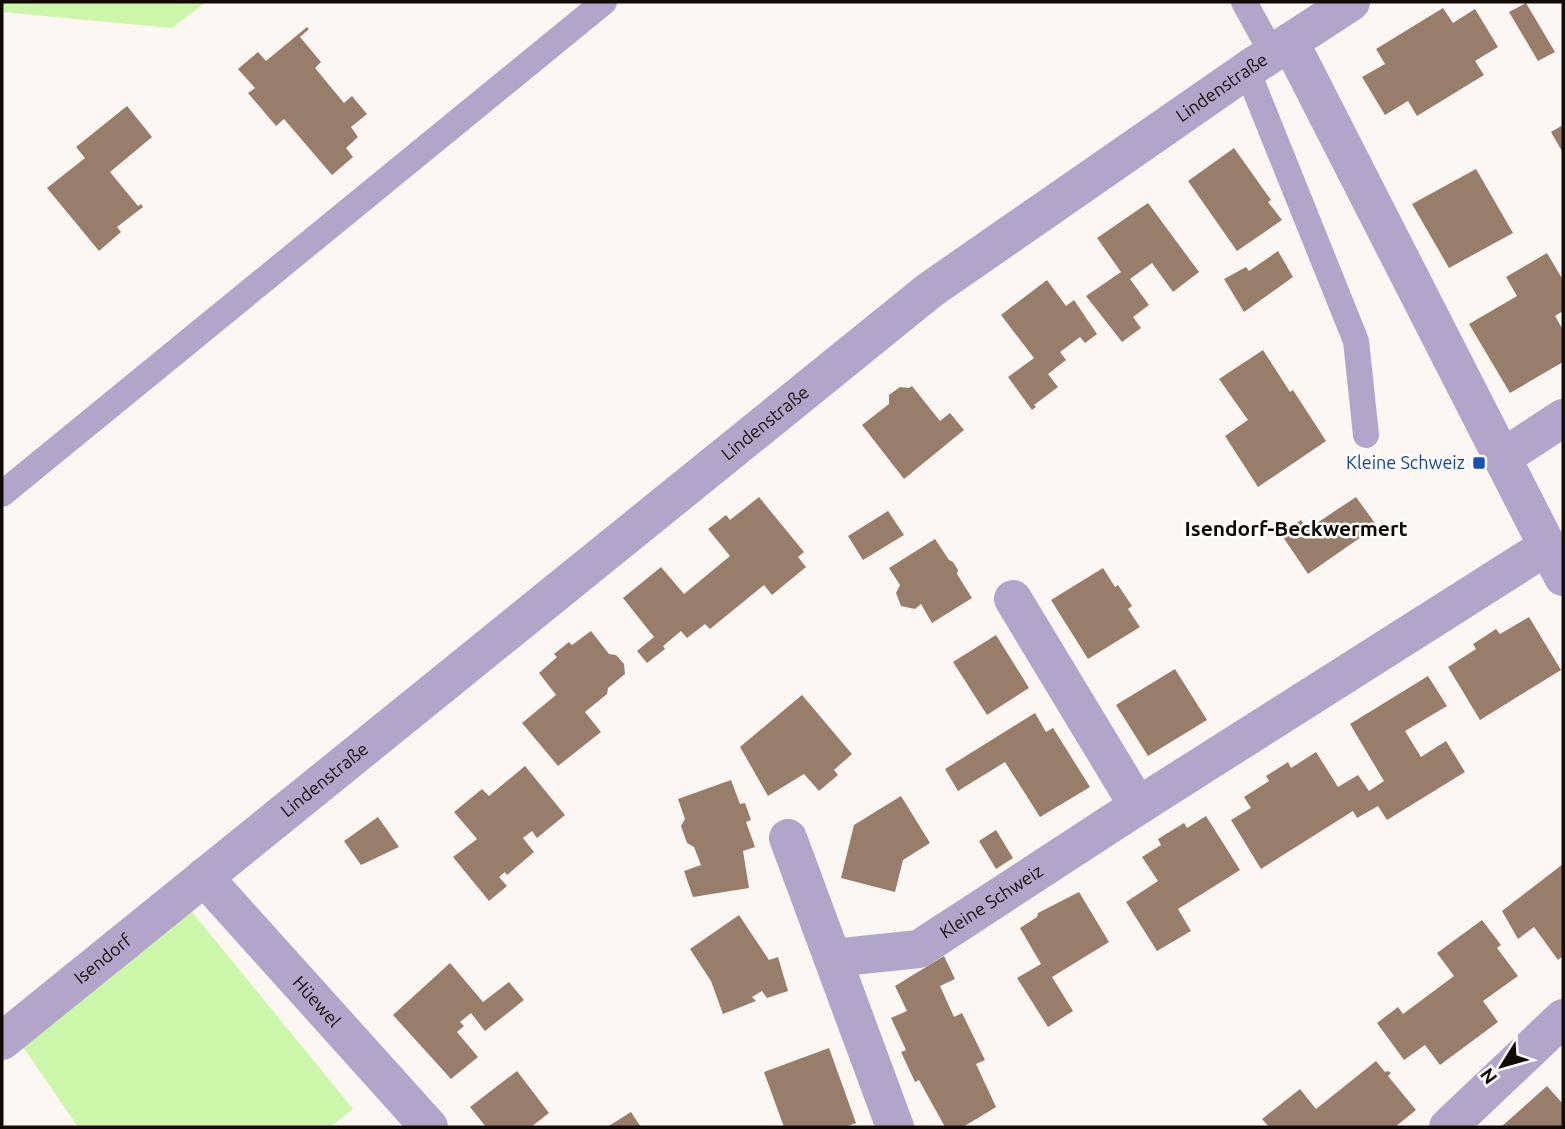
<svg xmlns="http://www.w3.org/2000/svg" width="1565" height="1129" viewBox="0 0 1565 1129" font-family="Ubuntu,sans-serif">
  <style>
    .green { fill: #ccf6a9 }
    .building { fill: #987d6b }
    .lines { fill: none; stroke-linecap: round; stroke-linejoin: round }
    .service { stroke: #b3a5ca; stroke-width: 26 }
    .minor { stroke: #b3a5ca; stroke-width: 38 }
    .transit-dot { fill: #1a4fb4; stroke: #fff; stroke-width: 2.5 }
    .labels { text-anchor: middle; stroke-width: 5; stroke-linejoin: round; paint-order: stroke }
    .street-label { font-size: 18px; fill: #140a05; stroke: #fff }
    .transit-label { font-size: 18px; fill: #164399; stroke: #fff; text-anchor: end }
    .quarter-label { font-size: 21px; font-weight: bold; fill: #140a05; stroke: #fff }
  </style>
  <rect width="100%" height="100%" fill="#fdf7f3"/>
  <g class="green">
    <path d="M2,2h204l-34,26 -170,-16z"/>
    <path d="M180,897l173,212 -23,18h-252l-65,-95z"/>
  </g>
  <g class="building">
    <path d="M1526,3l29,49 -17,9 -29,-49z"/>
    <path d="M1443,8l10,15 22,-14 23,38 -23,14 9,14 -67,41 -9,-15 -23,14 -23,-38 23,-13 -9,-15z"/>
    <path d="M307,27l2,2 -9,8 21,25 -6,6 29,35 8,-7 15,18 -16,13 7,10 -12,11 7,9 -21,18 -48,-56 -8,7 -28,-33 7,-5 -17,-19 20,-17 8,9z"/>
    <path d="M127,106l25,31 -42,35 28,34 3,-2 2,3 -26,20 4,5 -22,19 -52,-63 38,-30 -9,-11z"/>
    <path d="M1563,125v28l-12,-21z"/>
    <path d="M1234,148l37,52 -3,2 14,18 -45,31 -49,-70z"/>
    <path d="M1476,169l37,64 -64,35 -37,-64z"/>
    <path d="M1148,203l51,69 -26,20 -21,-29 -22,16 19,26 -16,12 8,11 -19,14 -36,-46 35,-24 -24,-34z"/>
    <path d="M1278,251l15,26 -49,35 -20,-33 22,-12 3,4z"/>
    <path d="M1547,253l16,27v31l-8,5 8,14v32l-53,31 -41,-69 48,-28 -11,-19z"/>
    <path d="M1047,280l19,26 8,-6 23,34 -12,9 -5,-6 -20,15 6,8 -18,14 10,13 -24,18 2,2 -4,3 -24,-33 26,-19 -33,-43z"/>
    <path d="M1263,350l27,42 3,-2 33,51 -68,46 -33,-51 23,-16 -29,-41z"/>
    <path d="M912,386l28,35 10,-8 14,17 -60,49 -42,-54 27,-21v-9l11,-8 9,1z"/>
    <path d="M759,497l45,55 -6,5 8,10 -34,28 -8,-10 -54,44 -5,-5 -18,14 -6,-7 -18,15 2,3 -18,14 -10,-12 17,-14 -31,-39 38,-31 23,27 46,-38 -22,-27 18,-14 4,5z"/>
    <path d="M1356,497l21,29 -69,48 -27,-40 20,-14 7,9z"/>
    <path d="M888,511l16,24 -41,25 -15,-24z"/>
    <path d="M935,539l14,21 4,2 5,8 -1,4 15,24 -40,25 -11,-19 -6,5 -14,-3 -5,-13 4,-8 -11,-17z"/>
    <path d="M1103,568l12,19 3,-2 14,21 -4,3 12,18 -52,32 -37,-59z"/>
    <path d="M1529,617l32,53 -81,50 -32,-53 28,-18 -3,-5 23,-15 4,5z"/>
    <path d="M591,631l18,23 7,1 8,9 1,10 -17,14 -1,6 -22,18 16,20 -43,34 -36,-43 34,-28 -17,-22 18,-16 -3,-3 15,-12 3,3z"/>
    <path d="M996,635l33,53 -42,27 -34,-53z"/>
    <path d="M1175,669l32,51 -59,36 -32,-51z"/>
    <path d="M1428,676l19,30 -42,25 16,26 25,-16 19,31 -78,48 -9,-14 -21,12 -4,-7 -92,58 -30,-49 20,-12 -7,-11 25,-16 -3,-5 22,-14 3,6 25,-16 22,35 20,-12 11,16 15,-10 -34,-57z"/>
    <path d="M802,695l50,59 -18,16 4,5 -19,16 -15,-17 -36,22 -28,-49z"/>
    <path d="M1035,713l11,19 7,-4 37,59 -50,30 -35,-55 -47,29 -13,-22z"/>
    <path d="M525,766l40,49 -28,23 -5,-7 -9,7 11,14 -27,23 -2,-3 -6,5 8,9 -18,15 -36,-44 24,-18 -23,-27 28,-23 7,7z"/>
    <path d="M731,780l9,24 5,-1 6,17 -5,2 9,25 -12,4 6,37 -56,9 -9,-26 17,-6 -7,-18 -7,-4 -6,-17 4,-7 -7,-20z"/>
    <path d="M901,796l29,47 -27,17 -8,32 -54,-14 13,-53z"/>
    <path d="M1206,816l34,54 -62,39 13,22 -34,20 -31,-49 32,-21 -16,-24 19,-12 -3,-6 26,-16 3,5z"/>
    <path d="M378,817l21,30 -38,18 -17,-24z"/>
    <path d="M996,830l17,28 -17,11 -17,-28z"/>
    <path d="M1563,864v92l-5,4 -24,-33 -16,12 -16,-28z"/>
    <path d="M1079,892l30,50 -57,35 21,34 -25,16 -31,-49 24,-14 -21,-36 17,-11 1,-4z"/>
    <path d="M739,915l30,45 9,-3 10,34 -21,7 -5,-7 -10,6 4,4 -33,13 -12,-33 -21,-32z"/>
    <path d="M1482,920l19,25 -4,3 21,28 -35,25 15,21 -58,43 -15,-20 -21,15 -27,-37 21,-16 5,7 51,-38 -17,-23z"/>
    <path d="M944,956l11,23 -15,7 14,31 8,-4 23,47 -9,4 20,43 -33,20h-18l-26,-47 -4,2 -14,-30 5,-2 -15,-32 16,-7 -12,-25z"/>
    <path d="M450,963l33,39 26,-20 15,18 -39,31 -14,-18 -11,9 4,4 -7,6 21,25 -27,22 -58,-64z"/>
    <path d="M829,1048l27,75 -11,4h-61l-20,-55z"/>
    <path d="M1376,1061l9,11 3,-1 3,2 -3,3 28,34 -21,17h-126l-7,-8 38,-30 16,20z"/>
    <path d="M517,1071l32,42 -18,14h-45l-16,-20z"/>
    <path d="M1547,1086l16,18v23h-62z"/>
    <path d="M631,1112l10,15h-34z"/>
  </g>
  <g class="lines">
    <g class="service">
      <path d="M1244,2l28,51"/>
      <path d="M1247,70l109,271 10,94"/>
      <path d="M2,494l602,-492"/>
    </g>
    <g class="minor">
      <path d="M1290,42l273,535"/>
      <path d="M1502,458l61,-40"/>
      <path d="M1013,599l125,207"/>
      <path d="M788,838l107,289"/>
      <path id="s1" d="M204,877l225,250"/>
      <path id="s2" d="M833,958l86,-9 219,-143 408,-259"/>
      <path id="s3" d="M2,1041l928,-751 317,-220 104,-68"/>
      <path d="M1448,1127l115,-109"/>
    </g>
  </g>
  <rect class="transit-dot" x="1472" y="456" width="14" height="14" rx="3.5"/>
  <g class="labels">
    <g class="street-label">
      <text dy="6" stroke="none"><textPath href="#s3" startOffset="1549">Lindenstraße</textPath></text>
      <text dy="6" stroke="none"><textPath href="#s3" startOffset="982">Lindenstraße</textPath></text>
      <text dy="6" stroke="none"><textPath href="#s3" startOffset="415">Lindenstraße</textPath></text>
      <text dy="6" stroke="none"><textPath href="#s2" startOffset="173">Kleine Schweiz</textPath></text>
      <text dy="6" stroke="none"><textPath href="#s3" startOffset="130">Isendorf</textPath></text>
      <text dy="6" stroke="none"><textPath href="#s1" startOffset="168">Hüewel</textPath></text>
    </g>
    <g class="transit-label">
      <text x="1465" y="469">Kleine Schweiz</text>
    </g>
    <g class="quarter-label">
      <text x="1296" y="536">Isendorf-Beckwermert</text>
    </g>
  </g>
  <rect width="1565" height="1129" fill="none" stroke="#140a05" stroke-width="7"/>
  <g transform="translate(1502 1066) rotate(233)" stroke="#ffffff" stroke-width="5" paint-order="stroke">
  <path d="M0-5L12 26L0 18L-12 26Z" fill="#140a05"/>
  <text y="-10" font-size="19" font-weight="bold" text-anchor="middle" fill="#140a05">N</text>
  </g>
</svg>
